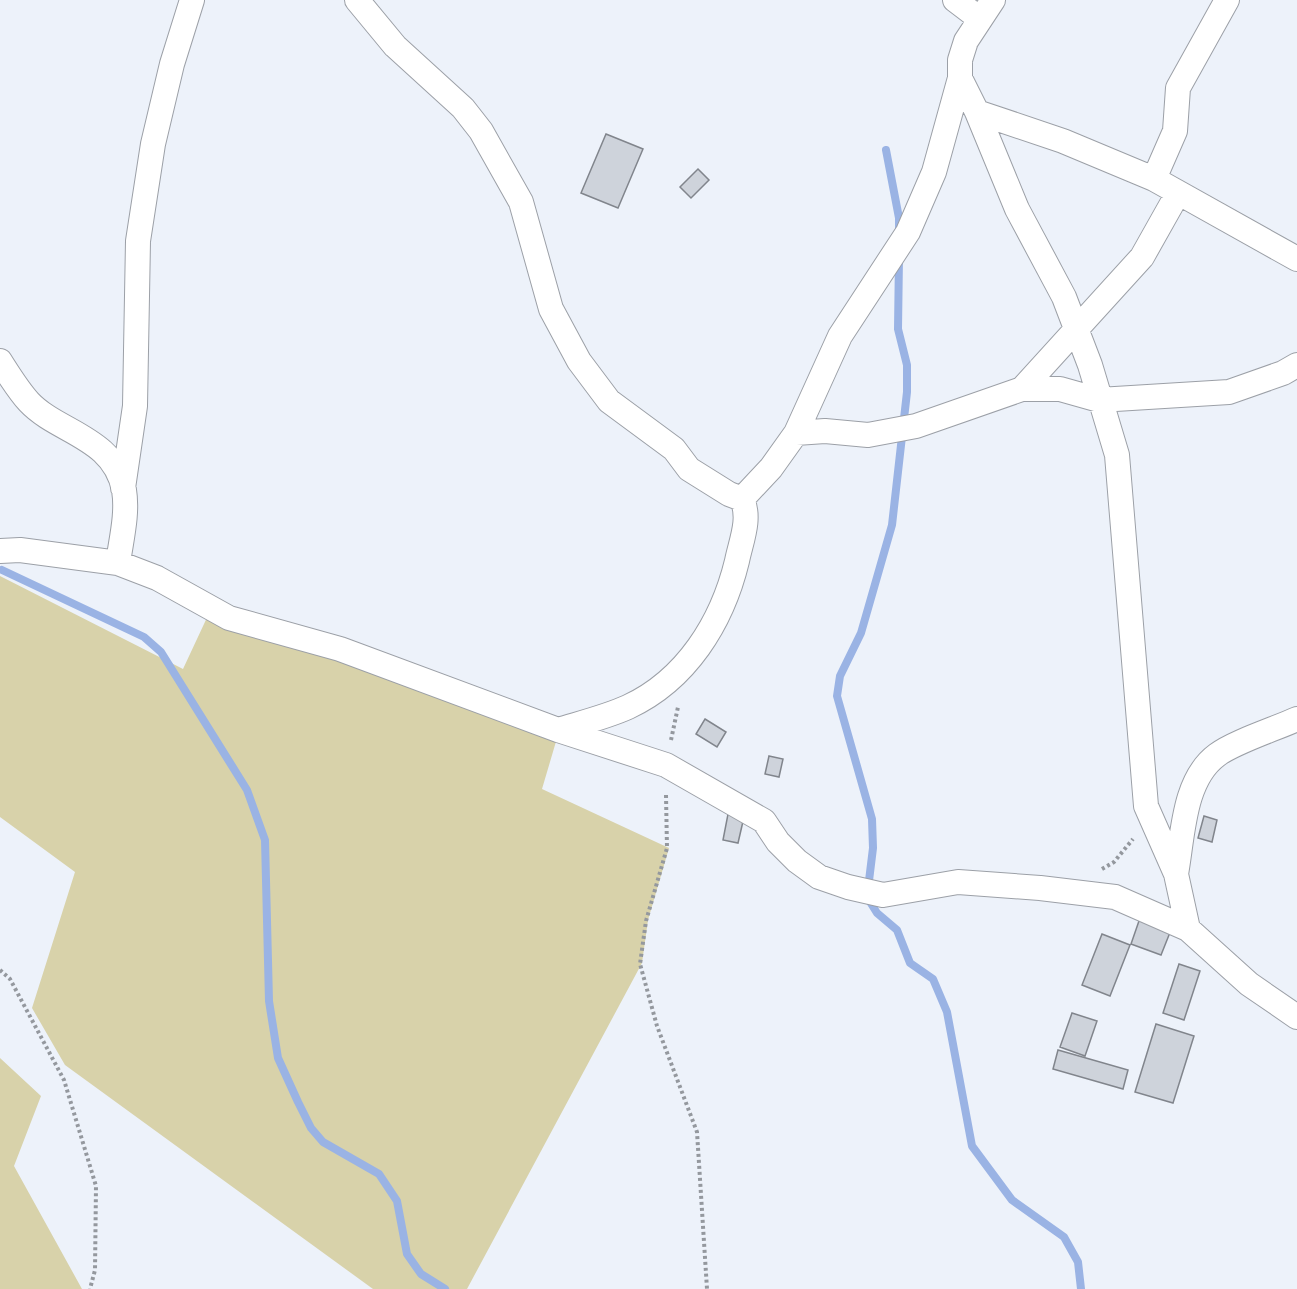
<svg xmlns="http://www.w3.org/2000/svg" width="1297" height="1289" viewBox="0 0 1297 1289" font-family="Poppins,sans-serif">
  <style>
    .green { fill: #d8d2aa }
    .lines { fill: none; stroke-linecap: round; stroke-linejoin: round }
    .stream { stroke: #9ab3e4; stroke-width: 8 }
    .building { fill: #ced3db; stroke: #81858c; stroke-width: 1.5 }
    .minor-casing { stroke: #9ca0a7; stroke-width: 26 }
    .path { stroke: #94989e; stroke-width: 4; stroke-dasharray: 3 3; stroke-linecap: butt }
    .minor { stroke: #fff; stroke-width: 24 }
  </style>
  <rect width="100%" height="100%" fill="#edf2fa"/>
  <path class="green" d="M0 576 183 669 211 609 560 728 542 789 669 848 648 920 642 963 467 1289H373L65 1065 32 1008 75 872 0 817Z
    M0 1058 41 1096 14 1166 82 1289H0Z"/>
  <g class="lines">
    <path class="stream" d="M886 150 899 218V232
      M899 257 898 329 907 365V392L892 525 861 633 840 676 837 696 872 819 873 848 867 897 877 913 897 930 910 963 933 979 947 1012 972 1146 1012 1200 1064 1237 1078 1262 1081 1289
      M2 570 144 637 161 652 247 790 265 840 269 1001 278 1058 298 1102 311 1128 323 1142 379 1174 397 1201 407 1254 421 1274 445 1289"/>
  </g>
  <path class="building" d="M606 134 643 149 618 208 581 193Z
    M698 169 709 180 691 198 680 187Z
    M705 719 726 732 717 747 696 734Z
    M769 756 783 759 779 777 765 774Z
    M728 814 744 817 738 843 723 840Z
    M1204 816 1217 820 1212 842 1198 838Z
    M1140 918 1171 930 1161 955 1131 944Z
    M1102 934 1130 945 1110 996 1082 985Z
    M1179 964 1200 971 1184 1020 1163 1013Z
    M1072 1013 1097 1021 1085 1056 1060 1047Z
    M1156 1024 1194 1036 1173 1103 1135 1092Z
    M1058 1050 1128 1070 1123 1089 1053 1069Z"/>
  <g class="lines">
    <defs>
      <path id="minor" d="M357 0 395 46 463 108 481 131 521 202 551 309 579 361 609 401 674 449 689 469 729 494 742 499C751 519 741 541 737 561 722 623 686 680 628 707 606 717 581 723 558 730
        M955 0 980 19
        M993 0 966 41 960 60V78L977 112 1017 209 1064 297 1090 365 1117 455 1146 806 1176 874 1188 929
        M977 112 1063 141 1154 179 1297 259
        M1154 179 1175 131 1178 88 1227 0
        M0 361C9 375 18 390 29 402 58 433 114 437 124 490 128 514 121 540 118 563
        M1022 389 1142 257 1178 193
        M796 433 825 431 868 435 916 426 1022 389H1060L1099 400 1229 392 1283 373 1297 365
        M123 488 135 406 138 241 153 144 172 64 192 0
        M742 499 771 468 796 433 840 336 908 232 934 172 960 78
        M0 551 20 550 118 563 157 578 229 618 340 649 558 730 666 765 764 821 778 842 797 861 819 877 848 887 883 895 958 882 1040 888 1115 897 1188 929 1249 984 1297 1017
        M1176 874C1183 836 1183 780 1217 755 1234 742 1275 729 1297 719"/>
    </defs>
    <use href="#minor" class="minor-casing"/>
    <path class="path" d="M671 740 678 707
      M666 795 667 848 646 921 640 964 657 1026 697 1132 707 1289
      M1102 869 1114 862 1133 839
      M0 970 10 979 64 1080 96 1186 95 1270 90 1289"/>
    <use href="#minor" class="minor"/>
  </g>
</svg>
